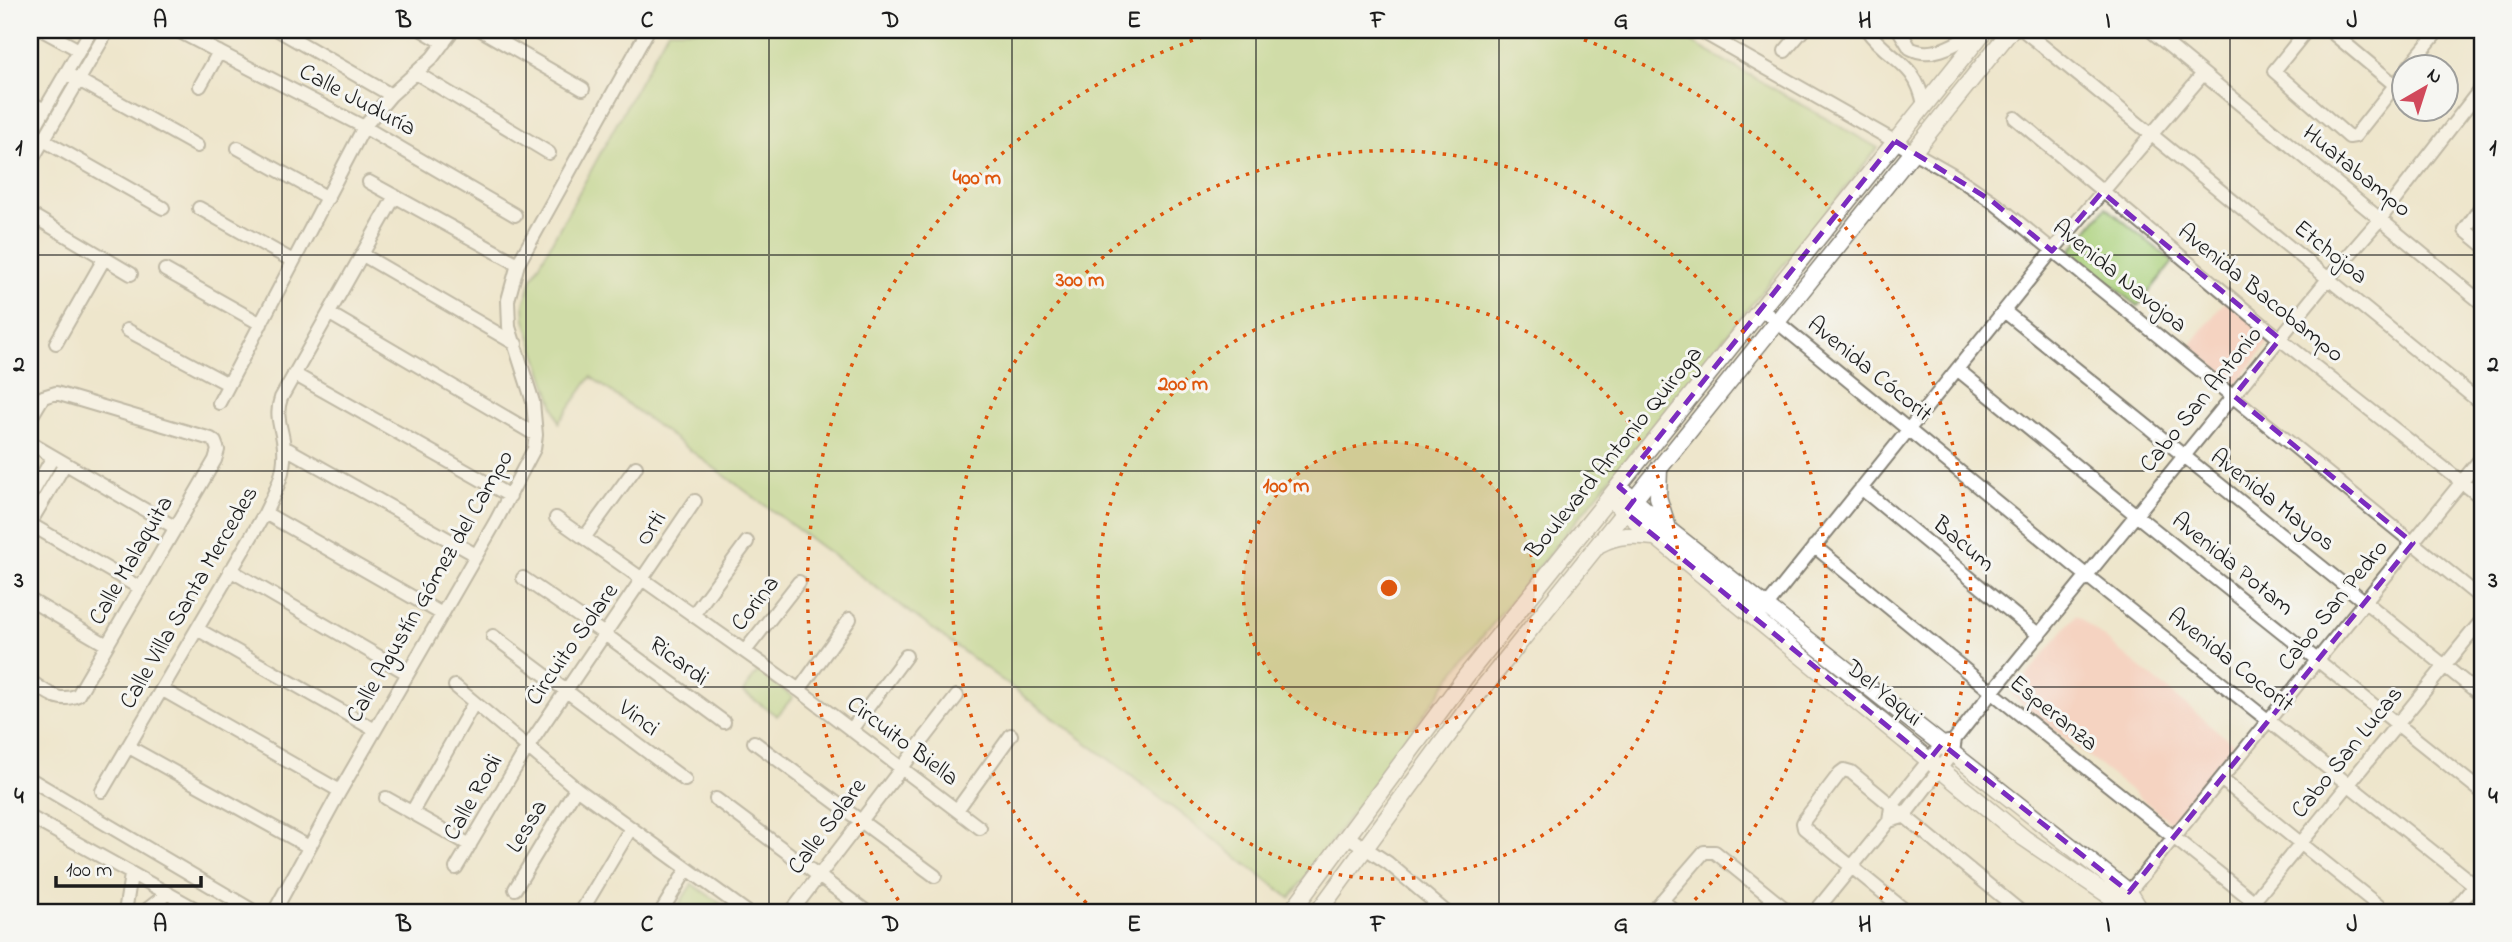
<svg xmlns="http://www.w3.org/2000/svg" width="2512" height="942" viewBox="0 0 2512 942" font-family="'Indie Flower',sans-serif">
  <style>
    .built { fill: #f5d3c1 }
    .green { fill: #abd17b; stroke: #64764c; stroke-width: 2 }
    .lines { fill: none; stroke-linecap: round; stroke-linejoin: round }
    .minor-casing { stroke: #858174; stroke-width: 16 }
    .major-casing { stroke: #858174; stroke-width: 19 }
    .minor { stroke: #fff; stroke-width: 12 }
    .major { stroke: #fff; stroke-width: 16 }
    .marked { fill: none; stroke: #7b2cbf; stroke-width: 5; stroke-dasharray: 14 9; stroke-linejoin: round }
    .grid { fill: none; stroke: #1c1c1c; stroke-width: 2; stroke-opacity: 0.55 }
    .ring { fill: none; stroke: #de560d; stroke-width: 3.5; stroke-dasharray: 3.5 7 }
    .labels { text-anchor: middle; dominant-baseline: central; stroke-width: 6; stroke-linejoin: round; paint-order: stroke }
    .street-label { font-size: 24px; fill: #1c1c1c; stroke: #f6f6f2 }
    .centre { fill: #de560d; stroke: #f6f6f2; stroke-width: 3.5 }
    .ring-label { font-size: 21px; text-anchor: middle; font-weight: bold; fill: #de560d; stroke: #f6f6f2; stroke-width: 6; stroke-linejoin: round; paint-order: stroke }
    .neatline { fill: none; stroke: #1c1c1c; stroke-width: 2.5 }
    .grid-label { font-size: 23px; text-anchor: middle; font-weight: bold; fill: #1c1c1c }
  </style>
  <rect width="100%" height="100%" fill="#f6f6f2"/>
  <filter id="ink" filterUnits="userSpaceOnUse"><feTurbulence type="fractalNoise" baseFrequency=".0143" numOctaves="2"/><feDisplacementMap in="SourceGraphic" scale="14" xChannelSelector="R" yChannelSelector="G"/><feConvolveMatrix kernelMatrix="1 2 1 2 8 2 1 2 1" color-interpolation-filters="sRGB"/></filter>
  <filter id="wash" filterUnits="userSpaceOnUse"><feTurbulence type="fractalNoise" baseFrequency=".00686" numOctaves="4" result="noise"/><feDisplacementMap in="SourceGraphic" scale="28" xChannelSelector="R" yChannelSelector="G"/><feGaussianBlur stdDeviation="1.57" result="paint"/><feColorMatrix in="noise" values="0 0 0 0 0 0 0 0 0 0 0 0 0 0 0 0 0 1.4 0 .05"/><feComposite in="paint" operator="in"/></filter>
  <g filter="url(#wash)">
    <rect width="100%" height="100%" fill="#eee6cc"/>
    <path class="built" d="M2225 301 2272 338 2237 384 2190 346Z
      M2076 615 2236 746 2173 824 2011 695Z"/>
    <path class="green" d="M668 30H1670L1878 148 1465 658 1290 898 1125 771 591 377 559 422 525 320 524 304 532 278Z
      M2106 207 2173 262 2138 306 2070 251Z
      M758 671 793 697 777 716 743 692Z
      M692 884 733 912H674Z"/>
  </g>
  <g filter="url(#ink)">
    <g class="lines">
      <defs>
        <path id="minor" d="M42 30 79 50
          M176 30 364 127 515 215
          M278 30 391 95
          M422 30 444 43
          M481 30 583 89
          M1699 30 1952 174 1992 201 2482 599
          M1867 30C1889 61 1916 61 1924 105
          M1899 30 1910 48C1933 61 1960 41 1980 30
          M2023 30 2482 404
          M2150 30 2482 303
          M2307 30 2274 71 2349 137 2355 136 2404 74
          M2329 30 2395 85
          M1785 51 1803 30
          M2409 66 2439 30
          M66 73 197 146
          M416 73 549 153
          M200 86 219 52
          M30 102 44 110
          M2015 118 2280 339 2482 498
          M31 133 163 208
          M30 135 91 30
          M238 148 328 198
          M30 163 108 30
          M369 182 518 264
          M2482 205 2465 230 2482 244
          M199 208 293 261
          M30 214 131 274
          M363 255 516 344
          M165 270 261 324
          M1760 308 2087 576 2482 891
          M2004 311 2482 696
          M330 314 536 435
          M127 330 228 384
          M56 343 104 259
          M1957 369 2136 515 2482 792
          M294 374 510 496
          M219 403 364 127 391 95 432 58 453 30
          M30 419 43 397 56 393 211 439 215 442 218 450 215 460 78 695C58 704 47 692 30 681
          M30 443 176 528
          M284 447 476 555
          M1861 488 2039 635
          M30 497 53 457
          M265 513 442 614
          M556 518 799 690 980 828
          M30 523 65 464
          M30 524 140 588
          M584 538 636 467
          M1814 546 1992 692 2267 912
          M230 570 407 673
          M523 578 606 635 724 722
          M30 600 107 645
          M1762 612 2052 251 2203 74
          M693 615 747 542
          M197 629 375 730
          M493 636 685 780
          M745 651 799 582
          M455 686 576 788 747 912
          M163 690 340 791
          M799 690 850 619
          M851 730 906 656
          M754 742 935 876
          M129 747 309 847
          M30 779 255 912
          M2221 779 2386 912
          M102 791 265 513C275 492 286 473 284 448 283 430 274 417 281 398L395 196
          M386 798 470 845
          M716 799 867 912
          M957 810 1011 735
          M412 812 474 703
          M30 817 201 912
          M1889 821 1903 817 1953 752 1955 739 1992 692 2328 279 2380 219 2482 87
          M1347 836 1388 863 1446 912
          M456 868 527 748 695 501
          M515 889 576 788
          M1662 900 1676 912
          M125 912 131 875
          M144 912 168 893
          M274 912 340 791 496 521 534 449 536 435 533 402 509 327 508 300 518 264 648 30
          M581 912 631 828
          M661 912 687 869
          M791 912 957 696
          M1652 912 1704 852H1715L1789 912
          M1815 912 1889 821 1891 807 1942 744 1948 742
          M1907 912 1804 828 1803 823 1805 819 1840 773 1844 770 1851 772 2021 912
          M2113 912 2482 457
          M2245 912 2482 620
          M2453 912 2482 876"/>
        <path id="major" d="M1659 468 1658 497 1668 528
          M1626 493 1669 530 2129 892 2140 910
          M1618 506 2024 838 2120 903 2143 912
          M1600 544C1618 534 1634 535 1654 537
          M1291 912 1466 676 1985 30
          M1318 912 1479 693 2011 30"/>
      </defs>
      <use href="#minor" class="minor-casing"/>
      <use href="#major" class="major-casing"/>
      <use href="#minor" class="minor"/>
      <use href="#major" class="major"/>
    </g>
  </g>
  <path d="M0 0H2512V942H0ZM1895 141 1992 201 2052 251 2102 192 2280 339 2234 396 2413 543 2129 892 1942 744 1929 760 1625 512 1634 500 1619 487Z" fill="#eee6cc" fill-opacity=".55" fill-rule="evenodd"/>
  <path class="marked" d="M1895 141 1992 201 2052 251 2102 192 2280 339 2234 396 2413 543 2129 892 1942 744 1929 760 1625 512 1634 500 1619 487Z"/>
  <path class="grid" d="M282 30V912M526 30V912M769 30V912M1012 30V912M1256 30V912M1499 30V912M1743 30V912M1986 30V912M2230 30V912M30 255H2482M30 471H2482M30 687H2482"/>
  <circle cx="1389" cy="588" r="146" fill="#de560d" fill-opacity=".12"/>
  <g class="ring">
    <circle cx="1389" cy="588" r="146"/>
    <circle cx="1389" cy="588" r="291"/>
    <path d="M1094 910A437 437 0 1 1 1684 910"/>
    <path d="M904 909A582 582 0 0 1 1224 30M1554 30A582 582 0 0 1 1874 909"/>
  </g>
  <g class="labels">
    <g class="street-label">
      <text transform="translate(357 101) rotate(28)">Calle Juduría</text>
      <text transform="translate(2356 172) rotate(39)">Huatabampo</text>
      <text transform="translate(2330 253) rotate(39)">Etchojoa</text>
      <text transform="translate(2119 277) rotate(39)">Avenida Navojoa</text>
      <text transform="translate(2260 294) rotate(39)">Avenida Bacobampo</text>
      <text transform="translate(1869 370) rotate(39)">Avenida Cócorit</text>
      <text transform="translate(2202 400) rotate(-51)">Cabo San Antonio</text>
      <text transform="translate(1615 453) rotate(-51)">Boulevard Antonio Quiroga</text>
      <text transform="translate(2272 501) rotate(38)">Avenida Mayos</text>
      <text transform="translate(652 529) rotate(-57)">Orti</text>
      <text transform="translate(1963 545) rotate(40)">Bacum</text>
      <text transform="translate(132 561) rotate(-60)">Calle Malaquita</text>
      <text transform="translate(2232 565) rotate(39)">Avenida Potam</text>
      <text transform="translate(431 587) rotate(-60)">Calle Agustín Gómez del Campo</text>
      <text transform="translate(190 598) rotate(-60)">Calle Villa Santa Mercedes</text>
      <text transform="translate(756 604) rotate(-52)">Corina</text>
      <text transform="translate(2334 606) rotate(-51)">Cabo San Pedro</text>
      <text transform="translate(573 645) rotate(-55)">Circuito Solare</text>
      <text transform="translate(2230 661) rotate(38)">Avenida Cocorit</text>
      <text transform="translate(678 662) rotate(36)">Ricardi</text>
      <text transform="translate(1883 694) rotate(39)">Del Yaqui</text>
      <text transform="translate(2053 714) rotate(39)">Esperanza</text>
      <text transform="translate(638 719) rotate(37)">Vinci</text>
      <text transform="translate(902 742) rotate(37)">Circuito Biella</text>
      <text transform="translate(2348 753) rotate(-51)">Cabo San Lucas</text>
      <text transform="translate(474 798) rotate(-60)">Calle Rodi</text>
      <text transform="translate(528 827) rotate(-59)">Lessa</text>
      <text transform="translate(828 827) rotate(-53)">Calle Solare</text>
    </g>
  </g>
  <circle cx="1389" cy="588" r="10" class="centre"/>
  <g class="ring-label">
    <text x="977" y="184">400 m</text>
    <text x="1080" y="286">300 m</text>
    <text x="1183" y="390">200 m</text>
    <text x="1286" y="492">100 m</text>
  </g>
  <rect width="2512" height="942" fill="none" stroke="#f6f6f2" stroke-width="77"/>
  <g transform="translate(2425 88) rotate(39)"><circle r="33" fill="#f6f6f2" stroke="#9f9f9c" stroke-width="2"/>
  <path d="M0-5L12 26L0 18L-12 26Z" fill="#d1495b"/>
  <text y="-10" font-size="19" font-weight="bold" text-anchor="middle" fill="#1c1c1c">N</text>
  </g>
  <path d="M56 876v10h145v-10" fill="none" stroke="#1c1c1c" stroke-width="3.5"/>
  <text x="66" y="876" font-size="21" fill="#1c1c1c" stroke="#f6f6f2" stroke-width="5" paint-order="stroke">100 m</text>
  <rect x="38" y="38" width="2436" height="866" class="neatline"/>
  <g class="grid-label">
    <text x="160" y="27">A</text>
    <text x="404" y="27">B</text>
    <text x="647" y="27">C</text>
    <text x="891" y="27">D</text>
    <text x="1134" y="27">E</text>
    <text x="1378" y="27">F</text>
    <text x="1621" y="27">G</text>
    <text x="1865" y="27">H</text>
    <text x="2108" y="27">I</text>
    <text x="2352" y="27">J</text>
    <text x="19" y="155">1</text>
    <text x="2493" y="155">1</text>
    <text x="19" y="371">2</text>
    <text x="2493" y="371">2</text>
    <text x="19" y="587">3</text>
    <text x="2493" y="587">3</text>
    <text x="19" y="803">4</text>
    <text x="2493" y="803">4</text>
    <text x="160" y="931">A</text>
    <text x="404" y="931">B</text>
    <text x="647" y="931">C</text>
    <text x="891" y="931">D</text>
    <text x="1134" y="931">E</text>
    <text x="1378" y="931">F</text>
    <text x="1621" y="931">G</text>
    <text x="1865" y="931">H</text>
    <text x="2108" y="931">I</text>
    <text x="2352" y="931">J</text>
  </g>
</svg>
